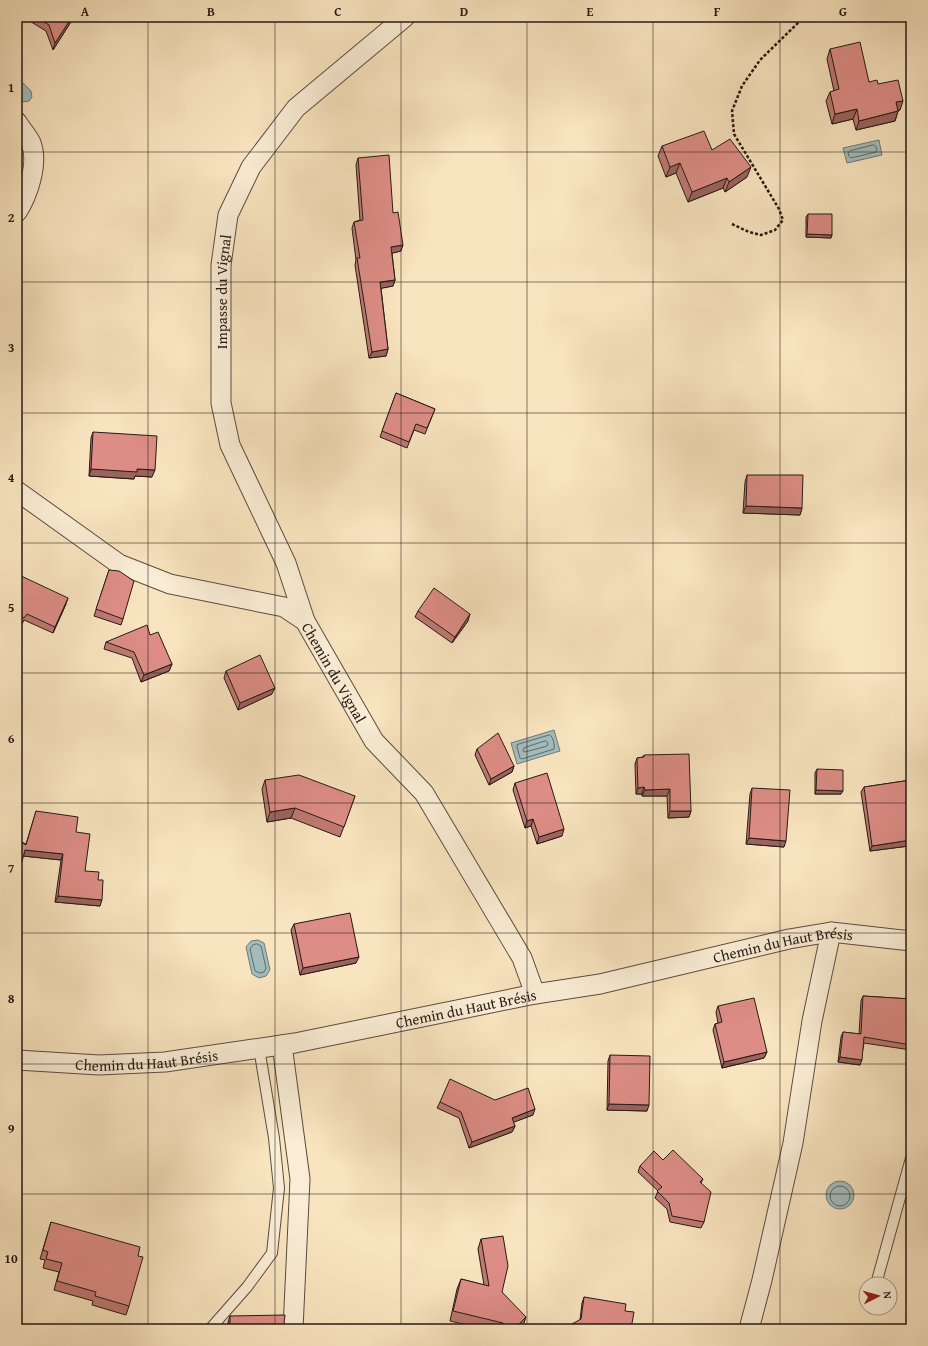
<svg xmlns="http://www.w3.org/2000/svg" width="928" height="1346" viewBox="0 0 928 1346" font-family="'Gentium Book Plus',serif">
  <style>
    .water { fill: #a2bcbc; stroke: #707b79 }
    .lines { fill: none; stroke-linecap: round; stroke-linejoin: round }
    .shore { stroke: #646b68; stroke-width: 1 }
    .lane-casing { stroke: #5a4c40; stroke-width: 12 }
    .street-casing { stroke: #5a4c40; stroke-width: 21 }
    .path { stroke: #251a15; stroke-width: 2.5; stroke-dasharray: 3 2; stroke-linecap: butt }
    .lane { stroke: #faedd5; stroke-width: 10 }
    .street { stroke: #faedd5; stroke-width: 19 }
    .wall { fill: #be7973; stroke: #251a15 }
    .shaded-wall { fill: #9b635e; stroke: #251a15 }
    .building { fill: #dd8d86; stroke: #251a15 }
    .grid { fill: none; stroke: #251a15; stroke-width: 1; stroke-opacity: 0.55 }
    .labels { text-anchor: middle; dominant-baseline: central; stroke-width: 3; stroke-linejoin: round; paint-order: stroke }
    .street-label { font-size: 15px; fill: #251a15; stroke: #faedd5 }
    .neatline { fill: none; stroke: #251a15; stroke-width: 1.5 }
    .grid-label { font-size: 13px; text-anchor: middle; font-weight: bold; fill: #251a15 }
  </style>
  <rect width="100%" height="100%" fill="#f8e4bf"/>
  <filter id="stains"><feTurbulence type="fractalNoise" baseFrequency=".005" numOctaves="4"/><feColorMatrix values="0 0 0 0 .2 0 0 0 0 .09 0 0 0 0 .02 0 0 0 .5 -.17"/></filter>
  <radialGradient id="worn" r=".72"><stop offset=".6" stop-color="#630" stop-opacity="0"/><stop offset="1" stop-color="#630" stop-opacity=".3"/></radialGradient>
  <path class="water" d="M17 77 31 91 32 97 29 101 23 102 17 97Z
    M879 140 882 155 847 163 843 148Z
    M554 730 560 751 517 764 511 743Z
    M258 940 264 943 270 970 266 976 259 978 252 974 246 947 251 941Z
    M826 1195a14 14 0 1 1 28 0a14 14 0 1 1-28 0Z"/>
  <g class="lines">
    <path class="shore" d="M874 145 876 147 877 150 876 152 851 158 849 156 848 153 850 151Z
      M550 735C553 737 555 745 554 749L522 759 520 758 517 747V745Z
      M546 741 548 743 547 746 525 752 523 751 524 748Z
      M257 944 261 946 266 968 264 972 260 973 255 971 250 949 253 945Z
      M830 1196a10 10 0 1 1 20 0a10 10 0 1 1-20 0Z"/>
    <defs>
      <path id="lane" d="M876 1284 911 1158
        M210 1329 247 1287 272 1253 279 1188 274 1138 259 1048"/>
      <g id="street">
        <path d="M17 122C21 129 28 136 31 143 39 163 28 195 17 212"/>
        <path id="s1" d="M17 491 119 564 170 584 284 607 305 621 374 741 424 793 522 958 535 994"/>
        <path id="s2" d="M305 621 286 563 230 445 221 403V265L228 215 251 167 296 108 405 17"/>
        <path d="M282 1045 300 1179 293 1329"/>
        <path id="s3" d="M17 1060 99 1065 165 1062 295 1043 535 994 600 984 789 939 831 932 911 941"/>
        <path d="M749 1329 762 1280 793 1143 812 1021 831 932"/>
      </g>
    </defs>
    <use href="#lane" class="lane-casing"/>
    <use href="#street" class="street-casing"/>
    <path class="path" d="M732 224 749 232 761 235 775 230 783 220 779 209 734 134 732 111 742 86 760 60 804 17"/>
    <use href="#lane" class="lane"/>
    <use href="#street" class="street"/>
  </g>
  <path class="wall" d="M23 17H74L53 50 46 31Z
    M830 49 869 82 878 84 900 110 898 111 895 121 856 130 853 119 832 124 826 101 830 92 834 91 827 59Z
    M662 146 712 150 747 177 725 192 723 188 688 202 676 173 666 177 658 156Z
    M358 158 393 213 401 251 392 253 395 280 393 286 381 288 388 349 386 356 369 358 355 265 356 260 352 228 354 222 360 220 356 165Z
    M808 214 832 235 831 238 806 237V217Z
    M396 393 435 409 425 434 414 430 407 448 380 437Z
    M93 432 152 477 135 476 134 479 89 476 91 438Z
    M747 475 802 508 800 515 743 513 745 482Z
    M109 570 123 619 121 625 94 616Z
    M17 574 66 604 53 633 24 620 22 624 17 622Z
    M418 611 468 621 452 643 415 617Z
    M150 635 172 664 169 671 141 682 132 658 104 649 106 642Z
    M226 671 272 694 238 710 224 678Z
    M477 749 514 766 512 772 489 785 475 755Z
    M644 755 691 811 689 817 668 818 667 796H642V794H636L635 764 637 758 643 757Z
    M817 769 841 794H815V773Z
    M265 780 355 796 340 837 291 818 267 822 262 789Z
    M911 780V806L907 807 911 838V841L909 846 870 851 861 792 864 787Z
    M515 783 562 836 537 844 531 826 525 828 513 790Z
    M752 788 784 847 746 844 750 794Z
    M36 811 76 832 85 871 98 880 100 906 55 902 61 860 23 856 17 878V840L26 844Z
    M294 924 356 963 300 975 291 930Z
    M863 996 911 999V1050L864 1043 860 1065 838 1062 841 1037 843 1032 859 1034 861 1001Z
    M718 1006 767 1052 764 1058 722 1068 713 1030 715 1024 718 1023 716 1012Z
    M610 1055 647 1111 607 1110 608 1061Z
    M440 1102 533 1115 513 1122 515 1126 512 1132 469 1148 459 1118 437 1108Z
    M663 1160 703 1179 701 1183 704 1222 701 1228 670 1222 667 1209 655 1198 658 1191 638 1172 640 1166Z
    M51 1222 129 1306 126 1315 92 1305 93 1301 54 1290 59 1272 43 1268 45 1260 40 1259Z
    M481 1239 502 1292 523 1326 520 1329H484L450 1321 457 1289 461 1279 484 1285 478 1249Z
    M584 1297 625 1311 580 1320 582 1303Z
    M230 1316 285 1328 286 1329H228V1322Z"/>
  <path class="shaded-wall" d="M72 17H74L53 50 55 43Z
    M903 101 900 110 892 112 896 102Z
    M857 109 853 119 832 124 835 114Z
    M898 111 895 121 856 130 859 121Z
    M680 163 676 173 666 177 670 167Z
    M751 167 747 177 725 192 729 182Z
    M727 178 723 188 688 202 692 192Z
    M807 234 832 235 831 238 806 237Z
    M403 245 401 251 389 254 391 247Z
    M395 280 393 286 378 289 380 282Z
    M388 349 386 356 369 358 372 352Z
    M91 469H137L155 470 152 477 135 476 134 479 89 476Z
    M746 506 802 508 800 515 743 513Z
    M68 598 66 604 53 633 55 627Z
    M470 614 468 621 452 643 455 637Z
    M172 664 169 671 141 682 144 675Z
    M275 688 272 694 238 710 240 703Z
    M514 766 512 772 489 785 491 779Z
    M644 787 642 794H636L638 788Z
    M670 789 667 796H642L645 790Z
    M816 790 843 791 841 794H815Z
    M906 801H911V806L904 807Z
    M295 808 291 818 267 822 270 812Z
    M670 811H691L689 817 668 818Z
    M533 819 531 826 525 828 527 821Z
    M564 829 562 836 537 844 539 837Z
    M749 838 786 841 784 847 746 844Z
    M911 840 909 846 870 851 872 846Z
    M25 850 63 854 61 860 23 856Z
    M58 896 102 900 100 906 55 902Z
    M359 957 356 963 300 975 303 968Z
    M767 1052 764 1058 722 1068 724 1062Z
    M840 1057 862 1060 860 1065 838 1062Z
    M609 1104 649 1105 647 1111 607 1110Z
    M535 1109 533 1115 509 1124 512 1118Z
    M515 1126 512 1132 469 1148 472 1142Z
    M526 1317 523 1326 520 1329H514Z"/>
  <path class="building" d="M36 17H72L55 43 49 25Z
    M860 42 869 82 877 80 878 84 898 80 903 101 896 102 898 111 859 121 857 109 835 114 830 92 839 89 830 49Z
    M704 131 712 150 730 139 751 167 729 182 727 178 692 192 680 163 670 167 662 146Z
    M389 155 393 213 398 212 403 245 391 247 395 280 380 282 388 349 372 352 357 258H360L354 222 363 220 358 158Z
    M808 214H832V235L807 234Z
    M396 393 435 409 427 428 416 424 409 442 382 431Z
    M93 432 157 436 155 470 137 469V472L91 469Z
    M747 475H803L802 508 746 506Z
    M109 570 119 571 134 581 123 619 96 609Z
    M17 574 68 598 55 627 27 614 24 618 17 614Z
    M434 588 470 614 455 637 418 611Z
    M147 625 150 635 158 632 172 664 144 675 134 652 106 642Z
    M260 655 275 688 240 703 226 671Z
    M498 733 514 766 491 779 477 749Z
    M689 754 691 811H670V789L645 790 644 787 638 788 637 758 644 757V755Z
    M817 769 843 770V791L816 790Z
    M547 773 564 829 539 837 533 819 527 821 515 783Z
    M299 775 355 796 344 827 295 808 270 812 265 780Z
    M911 780V801H906L911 840 872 846 864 787Z
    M752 788 790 790 786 841 749 838Z
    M36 811 78 817 76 832 90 834 85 871 99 872 98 880H103L102 900 58 896 63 854 25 850 19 873 17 872V840L26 845Z
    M350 913 359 957 303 968 294 924Z
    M863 996 911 999V1045L864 1037 862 1060 840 1057 843 1032 861 1034Z
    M754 998 767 1052 724 1062 715 1024 722 1022 718 1006Z
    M610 1055 650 1056 649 1105 609 1104Z
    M450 1079 495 1100 528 1088 535 1109 512 1118 515 1126 472 1142 461 1112 440 1102Z
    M673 1150 703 1179 700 1182 711 1192 704 1222 672 1216 669 1203 657 1191 662 1187 640 1166 654 1151 663 1160Z
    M51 1222 140 1247 138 1256 143 1257 129 1306 95 1296 96 1292 57 1281 62 1263 46 1259 48 1252 43 1250Z
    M503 1236 508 1266 502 1292 526 1317 514 1329H509L503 1323 453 1311 461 1279 489 1286 481 1239Z
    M584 1297 626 1304 625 1311 634 1312 631 1329H563L581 1319Z
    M285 1315 284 1323 285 1328 286 1329H230V1316Z"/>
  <path class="grid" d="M148 17V1329M275 17V1329M401 17V1329M527 17V1329M653 17V1329M780 17V1329M17 152H911M17 282H911M17 413H911M17 543H911M17 673H911M17 803H911M17 933H911M17 1064H911M17 1194H911"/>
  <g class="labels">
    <g class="street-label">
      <text stroke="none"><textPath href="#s2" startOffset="346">Impasse du Vignal</textPath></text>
      <text stroke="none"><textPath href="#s1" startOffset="381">Chemin du Vignal</textPath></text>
      <text stroke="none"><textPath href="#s3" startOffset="778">Chemin du Haut Brésis</textPath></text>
      <text stroke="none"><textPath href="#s3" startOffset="454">Chemin du Haut Brésis</textPath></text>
      <text stroke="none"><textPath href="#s3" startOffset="130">Chemin du Haut Brésis</textPath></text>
    </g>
  </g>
  <rect width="928" height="1346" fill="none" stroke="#f8e4bf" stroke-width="44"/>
  <g transform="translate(878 1296) rotate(84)"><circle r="19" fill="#faedd5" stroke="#a59988"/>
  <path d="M0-3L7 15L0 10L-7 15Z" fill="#8f2418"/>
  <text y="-6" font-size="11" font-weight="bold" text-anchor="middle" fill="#251a15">N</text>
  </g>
  <rect x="22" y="22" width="884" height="1302" class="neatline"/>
  <g class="grid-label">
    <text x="85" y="16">A</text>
    <text x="211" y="16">B</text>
    <text x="338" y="16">C</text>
    <text x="464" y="16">D</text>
    <text x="590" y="16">E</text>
    <text x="717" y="16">F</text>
    <text x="843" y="16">G</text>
    <text x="11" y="92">1</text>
    <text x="11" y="222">2</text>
    <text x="11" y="352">3</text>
    <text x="11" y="482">4</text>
    <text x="11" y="612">5</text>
    <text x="11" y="743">6</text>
    <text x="11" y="873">7</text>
    <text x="11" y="1003">8</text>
    <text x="11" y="1133">9</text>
    <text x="11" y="1263">10</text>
  </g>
  <rect width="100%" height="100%" filter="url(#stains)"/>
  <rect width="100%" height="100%" fill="url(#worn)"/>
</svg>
